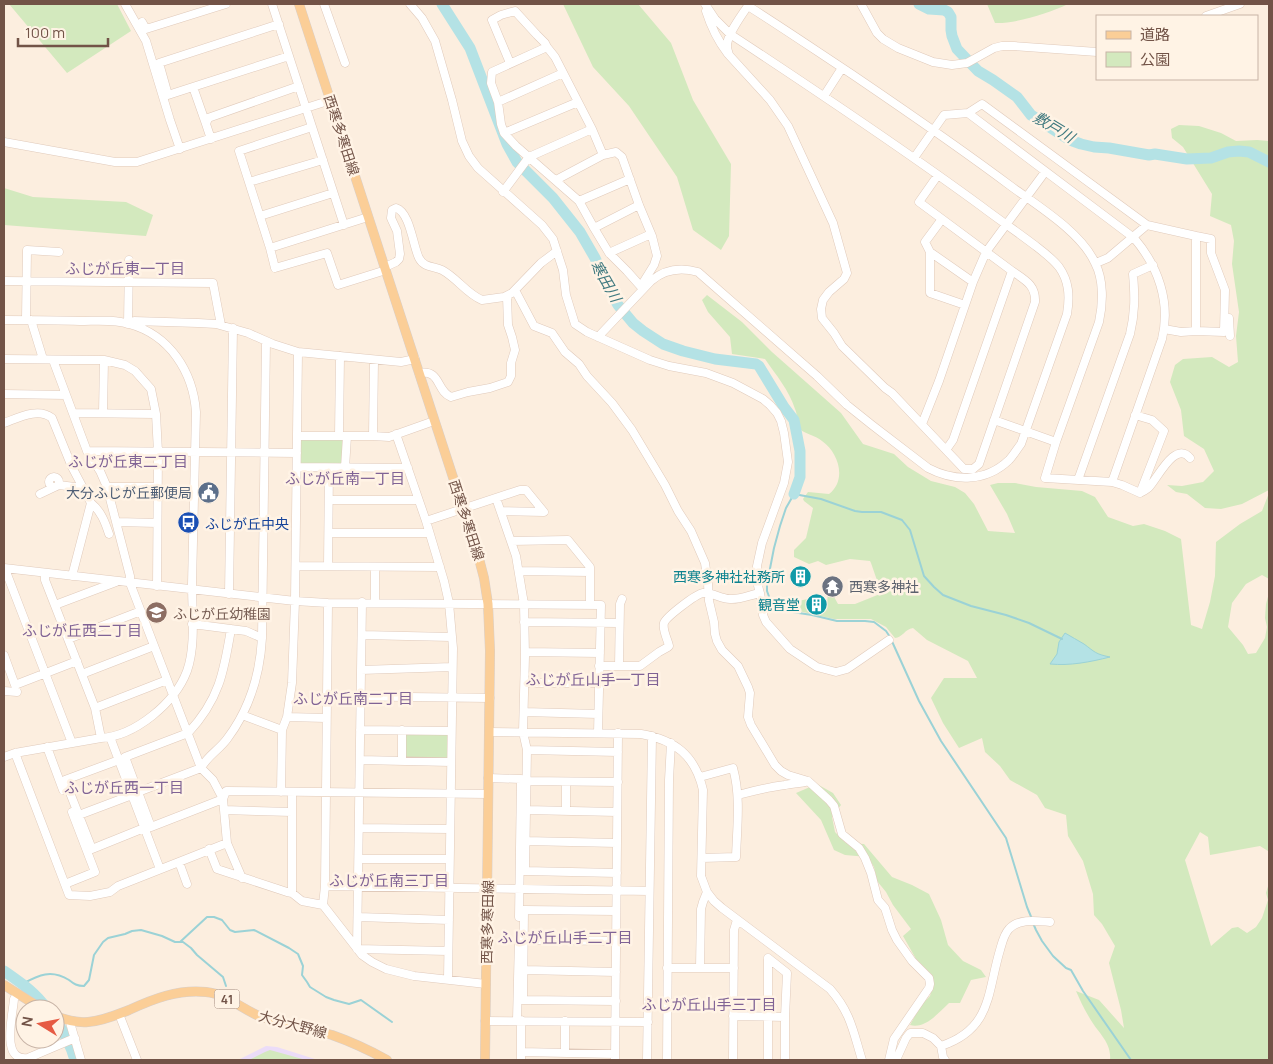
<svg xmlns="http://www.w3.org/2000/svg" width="1273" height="1064" viewBox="0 0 1273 1064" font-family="Manrope,'Noto Sans JP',sans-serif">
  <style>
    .education { fill: #ebdcf8 }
    .green { fill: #d3e9be }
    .water { fill: #b4e2e5; stroke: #9bd2d6 }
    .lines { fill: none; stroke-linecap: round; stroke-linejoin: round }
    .stream { stroke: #9bd2d6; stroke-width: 2 }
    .river { stroke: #b4e2e5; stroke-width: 11 }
    .minor-casing { stroke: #e0cabb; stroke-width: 9 }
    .major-casing { stroke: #d8cfcb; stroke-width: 10 }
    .minor { stroke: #fff; stroke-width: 8 }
    .major { stroke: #fbce97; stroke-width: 9 }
    .labels { text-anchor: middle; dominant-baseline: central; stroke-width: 5; stroke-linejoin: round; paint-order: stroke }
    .shield { fill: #fff3e5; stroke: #9c8376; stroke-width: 1 }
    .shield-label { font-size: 12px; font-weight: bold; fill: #725347 }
    .street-label { font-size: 14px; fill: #725347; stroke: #fff3e5 }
    .service-label { font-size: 14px; fill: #4e5e75; stroke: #fff3e5; text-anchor: end }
    .transit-label { font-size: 14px; fill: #164399; stroke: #fff3e5; text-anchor: start }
    .culture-label { font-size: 14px; fill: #0d838f; stroke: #fff3e5; text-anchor: end }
    .worship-label { font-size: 14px; fill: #5b616d; stroke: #fff3e5; text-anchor: start }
    .education-label { font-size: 14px; fill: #785e54; stroke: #fff3e5; text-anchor: start }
    .water-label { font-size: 15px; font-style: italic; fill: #3f797f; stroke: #fff3e5 }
    .neighbourhood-label { font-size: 15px; fill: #806395; stroke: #fff3e5 }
  </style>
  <rect width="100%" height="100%" fill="#fceedf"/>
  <path class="education" d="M266 1046 277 1047 318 1060H238Z"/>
  <path class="green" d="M9 4H117L131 31 67 73Z
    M563 4H638L671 43 693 100 731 164 729 236 721 250 693 230 677 177 629 106 593 67Z
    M987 4H1068C1050 13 1015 24 995 23Z
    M1179 125 1199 126 1221 133 1236 141 1257 140 1269 141V490L1242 504 1221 509 1205 508 1187 494 1176 492 1167 485 1182 486 1203 482 1214 471 1204 449 1184 436 1181 410 1170 382 1175 365 1183 359 1212 357 1229 367 1238 362 1236 336 1239 312 1232 264 1234 241 1231 225 1210 216 1212 194 1183 147 1172 138 1171 129Z
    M4 188 33 197 126 202 153 215 146 236 4 225Z
    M707 295 742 322 772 352 841 413 863 444 894 454 908 467 931 481 955 487 965 493 974 504 988 531 1015 533 1007 514 990 485 998 483H1015L1036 487 1082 491 1095 497 1108 517 1133 526 1144 524 1165 531 1181 539 1191 625 1202 629 1210 602 1215 576 1216 542 1240 524 1262 511 1269 493V579L1262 575 1246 584 1232 603 1228 627 1243 645 1248 654 1256 653 1265 638 1267 627 1265 618 1266 604 1269 593V855L1268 851 1260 846 1210 855 1208 837 1200 832 1185 860 1211 946 1232 928 1238 927 1247 933 1256 927 1262 918 1268 900 1266 893 1269 883V1060H1110C1112 1042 1097 1032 1089 1017 1084 1009 1080 1000 1076 991L1099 1000 1124 1028 1121 1010 1109 963 1115 946 1102 924 1094 915 1093 894 1083 861 1068 836 1066 815 1045 808 1037 795 1010 780 1000 766 985 752 982 738 959 748 943 723 931 698 944 678H977L968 661 927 640 913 628C905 629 902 638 895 638L886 627 871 619H834L781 607V606L793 602 808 599 810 600 814 606 824 607 827 604 828 593 833 595 838 604H855L880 594 881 592 871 563 870 561 850 559 826 565 818 561 809 564 794 557V550L806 538 813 508 804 501 803 499 808 492 829 494C847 480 839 453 822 441 817 436 802 433 799 428 796 422 798 415 795 409 789 390 776 375 765 359L732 354 730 337 708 312 702 300Z
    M303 438 343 439 344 464 303 465 301 463 300 441Z
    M404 734 449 735 448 758 405 759Z
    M817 784 833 793 841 805 832 817 835 832 846 843 864 844 892 877 912 885 929 894 941 920 948 945 963 961 981 970 986 977 971 980 960 1003H949C938 1013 926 1029 910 1025L921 1005 930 996 934 981 931 974 916 959 903 936 911 929 893 905 886 892 877 881 874 867 868 857 845 855 834 850 821 820 796 793Z
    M270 1050 306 1060H249L265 1052Z"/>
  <path class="water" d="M1065 633C1071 637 1078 640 1084 644 1095 652 1095 654 1110 657 1090 662 1070 666 1050 664L1057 654 1059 642Z"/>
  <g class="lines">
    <path class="stream" d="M1032 919 1027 907 1006 838 941 741 919 701 890 637 886 631 874 622 865 621H837L812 615 779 610 775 607 771 602 767 591V584L774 548 780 526 786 508 794 494 821 499 855 511 862 512H881L902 520 910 530 924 576 934 587 943 595 971 606 1006 615 1029 623 1062 639
      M1033 923 1036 930 1042 941 1053 956 1066 968 1071 970 1083 991 1131 1060
      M180 942 207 917H214L222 920 230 930 235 932 254 930 289 948 298 954 303 966 302 975 307 982 310 987 326 997 334 1000 349 1004 361 1000 392 1022
      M22 984C39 975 51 969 69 980 74 984 77 986 84 986L89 980 94 955 103 942 108 938 125 934 132 931 141 930 162 936 175 942H183L191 948 197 955 223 977 226 986"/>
    <path class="river" d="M442 4 470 48 507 144 517 162 553 198 580 232 595 258 612 295 618 305 633 323 643 331 663 344 683 351 715 359 756 364 759 366 784 407 794 420 800 451V477L794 494
      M919 4 929 9 944 10 948 12 951 17V30L952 36 957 49 978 71 993 80 1017 97 1031 115 1070 140 1081 144 1094 147 1109 148 1149 155 1155 154 1187 159 1211 158 1228 152 1239 151 1249 152 1269 162
      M4 971C21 983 35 992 47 1009
      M55 1019C64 1032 71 1045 75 1060"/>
    <defs>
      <path id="minor" d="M125 4 146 41 170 120 180 149
        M272 4 344 225
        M324 4 345 63
        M410 4 422 18 435 41 452 100 462 141 469 156 478 168 487 176 542 225 553 239 563 270 566 295 575 324 587 332 650 360 669 366 706 373 733 383 763 399 770 405 777 413 781 421 784 433 788 462 784 483 762 543 757 566V581L763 607V615L766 622 790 649 817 667 836 672 847 669 889 640
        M749 4C743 14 726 35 727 47 727 49 729 54 729 55L770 100 788 126 833 223 847 273 844 279 829 292 823 300 821 309 822 318 834 333 842 346 885 388 892 393 964 469H973L979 464 1035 302C1036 285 1025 280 1012 271
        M861 4 877 33 883 39 898 48 933 62 952 65 967 63 994 48 1002 46H1014L1097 52
        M748 6C783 28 818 52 853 75 906 111 960 148 1012 187 1038 206 1082 233 1095 263 1104 280 1103 304 1099 322L1056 442
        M706 11C711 27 718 41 728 54
        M1206 16 1240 4
        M142 22 146 29 226 4
        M279 24 159 63 168 95 289 56
        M547 47 492 72 491 83 498 102 501 124 504 133 516 146 579 201 594 228 609 253 627 271 643 289
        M510 63 492 20 501 15 515 11 537 35 545 43 547 47 555 57 592 129 603 155 616 152 622 157 639 205 652 236 657 256 654 265 641 286
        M193 87 206 124
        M824 96 842 68
        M498 102 563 73
        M968 113 1134 238C1158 266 1171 302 1162 339L1112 482 1045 478 1056 442 994 420
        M312 127 239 151 270 248 275 268 327 253 338 285 386 270
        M504 133 578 102
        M211 139 206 124 208 118 299 86
        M4 142 115 162H137L331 100
        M914 158 944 115 968 113 982 104 1147 225
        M938 175 919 202 1012 271 953 440 946 450
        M556 180 603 155
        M249 182 323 160
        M503 192 529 157 592 129
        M579 201 630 179
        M260 216 333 193
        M942 219 925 242 930 252V293L965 305
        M594 228 639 205
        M1196 236 1211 239V253L1225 290 1224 332 1196 331
        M270 248 368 217
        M930 252 973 282
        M609 253 651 234
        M129 260 128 324 134 321 198 323 216 324 248 333 273 344 298 352 401 362 415 359
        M1096 263 1108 258 1147 225 1196 236V331L1181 332 1164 329
        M385 267 396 262 399 259 400 254 397 231 391 218 392 210 396 208C410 212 413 246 419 258 424 268 434 266 442 270 457 278 467 294 482 300L504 297 512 293 541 263 557 251
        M4 281 213 283 221 325
        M515 290 534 326 552 333 565 352 579 364 587 376 612 403 632 430 665 485 678 511 691 531 705 563 708 584 709 601 714 622 715 634 717 641 722 650 738 666 748 687 750 693 748 717 751 725 775 765 781 771 788 775 808 781 829 800 834 806 842 834 859 848 865 858 871 873 878 900 885 908 892 930 897 940 912 961 929 978 930 984 929 988 894 1039 889 1060
        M1229 318 1230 336
        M4 320C29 320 55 320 80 321 96 321 114 319 129 324 170 335 193 372 196 412 195 469 193 527 192 584 192 611 196 646 187 671 175 703 135 736 101 738L15 753 4 757
        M26 320 27 250 59 252
        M31 320 43 359
        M598 337 651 281C665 269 680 267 698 272L817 376 847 405 872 425 928 468C955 482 986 482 1009 460 1013 456 1017 449 1021 444L1067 314C1070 296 1069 281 1059 267 1052 258 1042 251 1033 244 1016 231 998 219 981 206 899 146 815 90 730 34L715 19 705 4
        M4 359 104 360 125 365 135 371 151 389 156 414 158 452 157 586
        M53 360 87 451 100 471 107 487 130 576V583L201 768 213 780 223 799 227 843 242 878
        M374 360 373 436 389 437 434 421
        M419 373C441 369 436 391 451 397L468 392 490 388 508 382 511 376V363L515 350 512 337 508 325 507 296
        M4 394 66 395
        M73 413 156 414
        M103 413 104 360
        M4 423C18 418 38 407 52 418L72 467 91 503 72 576
        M922 424 939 381 973 282 986 252 1045 172
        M396 434 426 521 444 581 449 603 453 648 448 979
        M297 436H347L345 468
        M339 436 340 356
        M347 436H373
        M87 451 297 453
        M297 467 408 468
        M49 482a5 5 0 1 1 10 0a5 5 0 1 1-10 0Z
        M1078 480 1130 334C1135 313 1135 297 1133 274L1153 265
        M1112 482 1122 485 1140 493 1164 431 1152 420 1135 415
        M107 487H158
        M1140 493C1144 491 1148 489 1150 486 1158 477 1176 440 1190 458
        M40 494 59 485 82 488
        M496 498 516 556 524 604 525 656 523 732 527 750
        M329 500H418
        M91 503C101 511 105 522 109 534
        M426 521 520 490H526L544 512 501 511
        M117 522 157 523
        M329 533H429
        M511 541 568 540 590 567V604
        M296 566 440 567
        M328 566 329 468
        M375 567V602
        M4 568 295 601 328 603 601 605 598 733
        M5 569 72 743
        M519 571 590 572
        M45 573V580L95 708 101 738
        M229 594 233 328
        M362 602 357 949 448 951
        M328 603 325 886 323 905 362 955 372 962 386 969 414 976 486 984
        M55 605 116 582
        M524 622 619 623
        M192 624 246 631 262 638
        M231 629C224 672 219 700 188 733L125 757 151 827 223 799 226 791 488 794
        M362 635 451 637
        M68 639 141 611
        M525 652 600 653
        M4 655 15 685 77 661
        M599 666H640L659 652 668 647 669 646C668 640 662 630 664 623 666 617 696 594 703 593 712 592 721 599 730 599 739 600 750 595 760 593
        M619 666 620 604 622 599
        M361 670 452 667
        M82 674 154 646
        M525 683H599
        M4 691 17 692
        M327 696 490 698
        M95 708 167 680
        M524 712 598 714
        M242 715 282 730
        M287 717 292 683 295 601 298 352
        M360 730 451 731
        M489 732 641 734C675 740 695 755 703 790L701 876 707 892 714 901 722 908 830 989C851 1013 853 1031 862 1060
        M110 737 160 869
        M47 747 63 790
        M15 753 69 895 90 896 110 892 118 886 227 843
        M119 760 65 780 92 849 144 828
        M360 760 451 762
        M402 761V730
        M700 777 733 768C741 797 737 827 736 857L702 858
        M488 778 521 779 519 917
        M527 781 618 782
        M566 782V811
        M138 792 201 768C208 755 218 751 227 739 249 710 260 674 262 638L266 341
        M281 792 282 730 287 717 326 718
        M738 795C753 791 769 787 785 785 793 783 800 784 808 781
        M224 810 292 812
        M526 810 617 812
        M79 815 132 795
        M359 828 450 829
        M525 841 617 843
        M209 849 217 869 287 892 292 893 302 901 323 905
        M359 859H449
        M179 862 187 884
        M617 873 525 871 527 750 618 752
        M65 884 95 872 72 812
        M325 886 649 891
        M292 893V792
        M358 917 449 920
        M524 940 616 941
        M768 958 787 973 785 1017V1060
        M667 968H734
        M700 968 701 909 703 902 707 892
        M524 970 616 972
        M17 994 14 999C13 1015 0 1062 28 1058L75 1038
        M616 1001 523 1000 524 910 616 911
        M119 1014 137 1060
        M733 1016 785 1017
        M517 1020 519 938
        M70 1021 71 1026 81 1060
        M485 1021 648 1022
        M565 1021V1053
        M941 1046C992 1029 987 993 1000 950 1002 943 1004 934 1009 929 1019 918 1037 921 1050 922
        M521 1052 615 1054
        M521 1060V1020
        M615 1060 618 733
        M647 1060 652 736
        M667 1060 669 780 671 743
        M733 1060 734 930 737 920
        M768 1060V958
        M896 1060 906 1038 910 1033H923L933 1038 941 1046 943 1057 945 1060"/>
      <path id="major" d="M299 4 477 551 484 578 488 604 490 651 485 1060
        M4 985 42 1009
        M55 1016C66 1020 77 1023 88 1022 103 1021 116 1015 129 1010 153 999 178 989 206 992 226 994 242 1009 261 1017L332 1035C352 1042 369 1050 387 1060"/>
    </defs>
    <use href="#minor" class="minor-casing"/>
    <use href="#major" class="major-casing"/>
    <use href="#minor" class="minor"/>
    <use href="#major" class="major"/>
  </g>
  <defs>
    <symbol id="civic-disc" viewBox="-11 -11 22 22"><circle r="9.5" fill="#5c6f8a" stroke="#fff3e5"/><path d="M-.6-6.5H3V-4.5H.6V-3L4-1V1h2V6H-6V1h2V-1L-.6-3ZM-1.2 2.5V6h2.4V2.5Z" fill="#fff"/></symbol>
    <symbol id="bus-disc" viewBox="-11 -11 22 22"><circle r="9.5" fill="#1a4fb4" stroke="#fff3e5"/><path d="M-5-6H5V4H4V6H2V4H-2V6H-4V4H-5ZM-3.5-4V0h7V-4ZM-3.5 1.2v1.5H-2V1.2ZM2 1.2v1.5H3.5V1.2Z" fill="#fff"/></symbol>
    <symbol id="building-disc" viewBox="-11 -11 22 22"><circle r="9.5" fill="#0f9aa8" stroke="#fff3e5"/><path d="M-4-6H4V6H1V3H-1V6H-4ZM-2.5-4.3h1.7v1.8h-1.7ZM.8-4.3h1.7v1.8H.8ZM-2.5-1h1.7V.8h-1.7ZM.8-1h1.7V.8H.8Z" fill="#fff"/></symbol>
    <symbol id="temple-disc" viewBox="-11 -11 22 22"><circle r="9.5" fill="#6b7280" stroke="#fff3e5"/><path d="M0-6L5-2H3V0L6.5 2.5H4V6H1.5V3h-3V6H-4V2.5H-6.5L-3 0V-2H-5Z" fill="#fff"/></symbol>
    <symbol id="school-disc" viewBox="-11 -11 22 22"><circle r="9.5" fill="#8d6e63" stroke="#fff3e5"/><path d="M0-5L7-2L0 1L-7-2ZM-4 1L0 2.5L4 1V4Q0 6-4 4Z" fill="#fff"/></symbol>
  </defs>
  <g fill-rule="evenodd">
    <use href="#civic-disc" x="196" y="480" width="25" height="25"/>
    <use href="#bus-disc" x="176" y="510" width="25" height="25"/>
    <use href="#building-disc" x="788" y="564" width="25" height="25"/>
    <use href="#temple-disc" x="820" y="574" width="25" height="25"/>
    <use href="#building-disc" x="804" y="592" width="25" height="25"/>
    <use href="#school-disc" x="144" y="600" width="25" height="25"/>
  </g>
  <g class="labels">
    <rect class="shield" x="214.5" y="989.5" width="25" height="19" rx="4"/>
    <g class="shield-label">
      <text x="227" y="999">41</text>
    </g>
    <g class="street-label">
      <text transform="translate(342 135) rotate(72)">西寒多寒田線</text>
      <text transform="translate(467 520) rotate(72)">西寒多寒田線</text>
      <text transform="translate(487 922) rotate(-89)">西寒多寒田線</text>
      <text transform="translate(293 1024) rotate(15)">大分大野線</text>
    </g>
    <g class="service-label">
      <text x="192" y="492">大分ふじが丘郵便局</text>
    </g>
    <g class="transit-label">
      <text x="205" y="523">ふじが丘中央</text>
    </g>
    <g class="culture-label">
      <text x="785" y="576">西寒多神社社務所</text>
      <text x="800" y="604">観音堂</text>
    </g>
    <g class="worship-label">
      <text x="849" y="586">西寒多神社</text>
    </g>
    <g class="education-label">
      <text x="173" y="613">ふじが丘幼稚園</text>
    </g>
    <g class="water-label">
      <text transform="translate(1054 127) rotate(31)">敷戸川</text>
      <text transform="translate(606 281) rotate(60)">寒田川</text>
    </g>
    <g class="neighbourhood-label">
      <text x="125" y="268">ふじが丘東一丁目</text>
      <text x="128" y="461">ふじが丘東二丁目</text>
      <text x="345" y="478">ふじが丘南一丁目</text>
      <text x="82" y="630">ふじが丘西二丁目</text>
      <text x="593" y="679">ふじが丘山手一丁目</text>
      <text x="353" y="698">ふじが丘南二丁目</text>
      <text x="124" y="787">ふじが丘西一丁目</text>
      <text x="389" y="880">ふじが丘南三丁目</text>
      <text x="565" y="937">ふじが丘山手二丁目</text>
      <text x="709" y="1004">ふじが丘山手三丁目</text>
    </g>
  </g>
  <rect width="1273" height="1064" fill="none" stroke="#725347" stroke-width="10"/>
  <rect x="1096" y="15" width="162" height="65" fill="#fff3e5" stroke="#c7b3a6"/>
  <rect x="1106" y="31" width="25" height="8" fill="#fbce97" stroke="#c7b3a6"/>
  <text x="1140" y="40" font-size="15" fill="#725347">道路</text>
  <rect x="1106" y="52" width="25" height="15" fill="#d3e9be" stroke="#c7b3a6"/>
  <text x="1140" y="65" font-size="15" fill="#725347">公園</text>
  <g transform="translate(40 1024) rotate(280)"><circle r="24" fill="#fff3e5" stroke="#c7b3a6"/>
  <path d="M0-4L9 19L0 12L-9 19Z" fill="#e65b44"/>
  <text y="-8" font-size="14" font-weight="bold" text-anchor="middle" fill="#725347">N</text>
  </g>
  <path d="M18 38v8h90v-8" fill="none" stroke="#725347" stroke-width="2.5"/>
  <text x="25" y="38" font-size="15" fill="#725347" stroke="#fff3e5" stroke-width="4" paint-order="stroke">100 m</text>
</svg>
